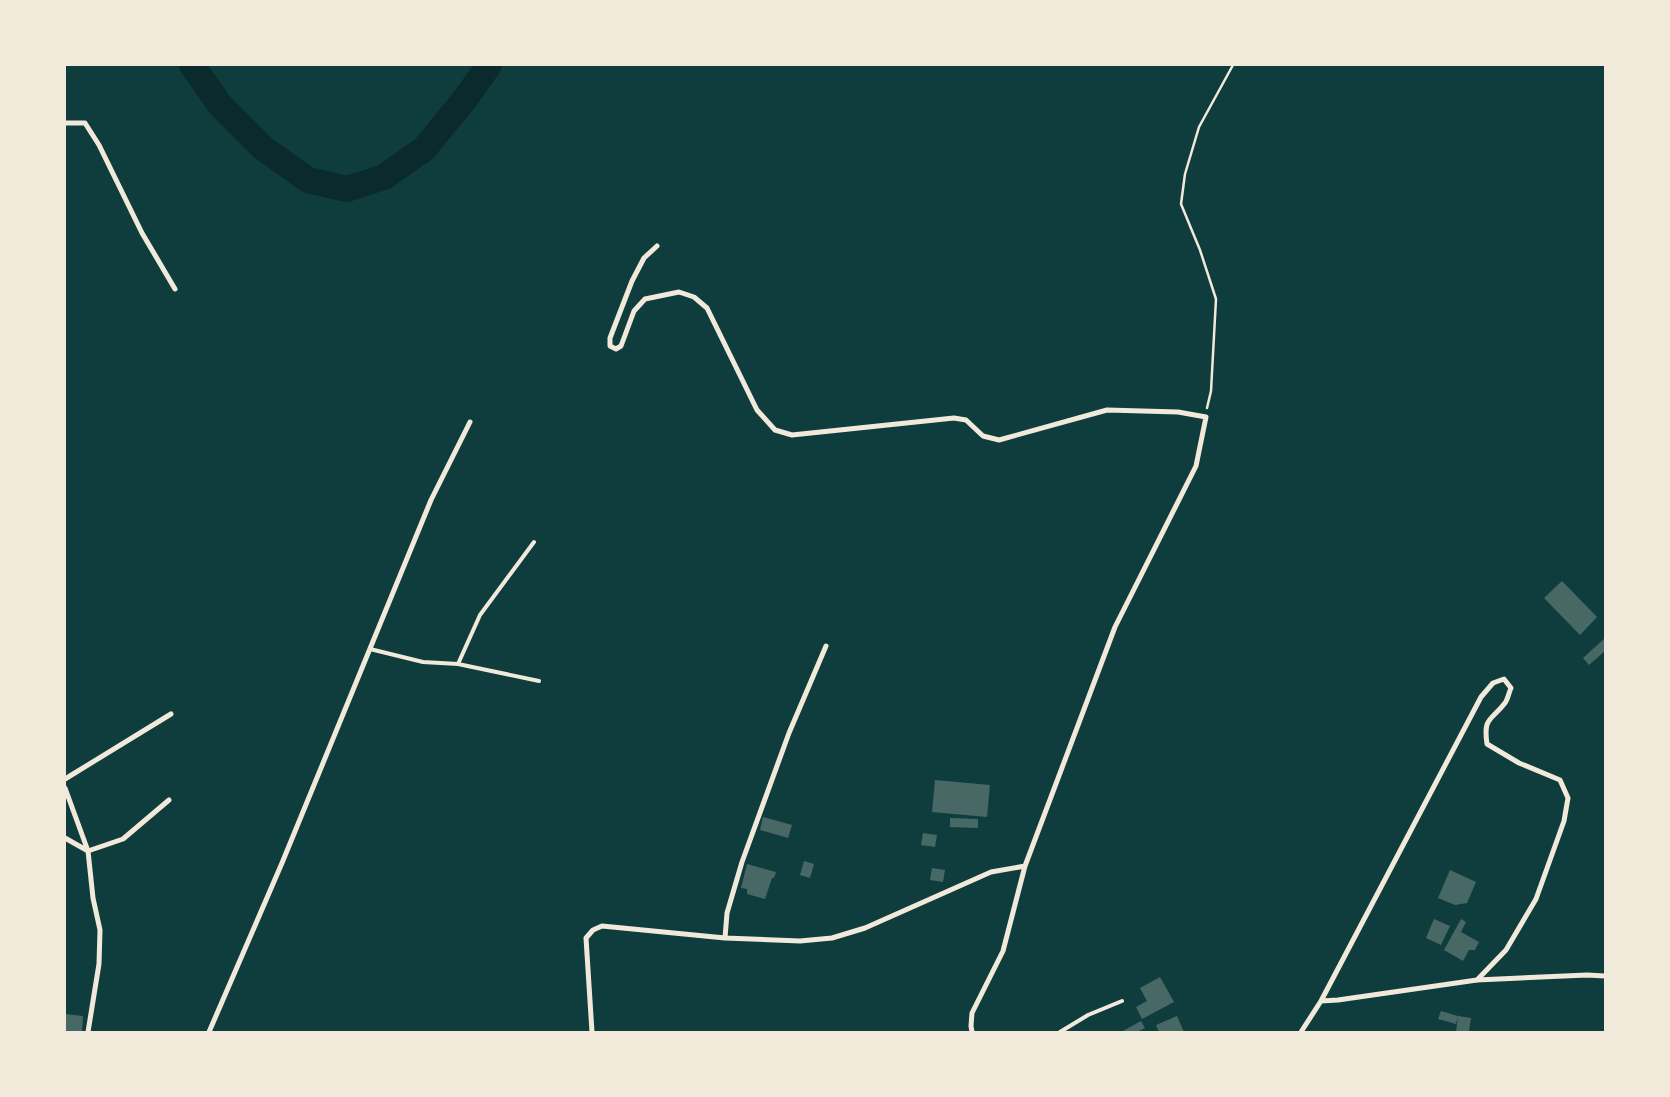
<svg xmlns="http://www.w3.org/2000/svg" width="1670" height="1097" viewBox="0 0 1670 1097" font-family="'Fira Sans',sans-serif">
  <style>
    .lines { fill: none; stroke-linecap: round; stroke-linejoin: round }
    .river { stroke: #0a2a2b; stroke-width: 26 }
    .building { fill: #486865 }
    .path { stroke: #f1e9da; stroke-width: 2.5 }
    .service { stroke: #f1e9da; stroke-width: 4 }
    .minor { stroke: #f1e9da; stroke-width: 5 }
  </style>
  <rect width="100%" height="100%" fill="#0f3d3e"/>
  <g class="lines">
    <path class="river" d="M192 65 220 105 263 148 308 180 347 189 384 177 424 149 465 99 489 65"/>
  </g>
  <path class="building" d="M1562 581 1597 617 1580 635 1544 598Z
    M1605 638V651L1589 665 1583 658Z
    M935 780 990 785 987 817 932 812Z
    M763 817 792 825 788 838 760 830Z
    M950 818 978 819V828L950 827Z
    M923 833 937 835 935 847 921 845Z
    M804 861 814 864 810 878 800 875Z
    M747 864 776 872 774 878H772L765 899 747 894V889L741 888Z
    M932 868 945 870 943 882 930 880Z
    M1450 870 1476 882 1467 903 1455 905 1438 898Z
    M1434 919 1450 926 1441 945 1426 938Z
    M1461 919 1466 922 1461 932 1479 942 1475 950H1469L1463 961 1444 950Z
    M1160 977 1174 1002 1142 1019 1136 1007 1147 1001 1140 988Z
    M1441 1011 1458 1016 1456 1024 1438 1019Z
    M65 1014 83 1016 82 1032H65Z
    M1177 1016 1184 1032H1159L1156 1025Z
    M1458 1016 1471 1018 1469 1032H1456Z
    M1141 1021 1145 1028 1137 1032H1121Z"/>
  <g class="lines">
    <path class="path" d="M1207 408 1211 391 1216 299 1200 250 1181 204 1185 174 1199 127 1233 65"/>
    <path class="service" d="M370 649 423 662 458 664 539 681
      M458 664 480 615 534 542
      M1060 1032 1088 1015 1122 1001"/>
    <path class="minor" d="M65 123H85L99 145 142 233 175 289
      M657 246 644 258 632 281 610 338V346L616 349 621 346 634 311 645 299 679 292 694 297 707 308 757 410 775 430 792 435 954 418 966 420 983 436 999 440 1107 410 1178 412 1206 417 1196 466 1115 627 1025 866 1003 951 972 1013 971 1026 972 1032
      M65 779 171 714
      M65 788 88 851 93 898 100 930 99 964 88 1032
      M65 838 88 851 123 839 169 800
      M725 938 727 913 742 862 789 733 826 646
      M1321 1001 1338 1000 1477 980 1587 975 1605 976
      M209 1032 282 863 431 500 470 422
      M592 1032 586 938 593 930 602 926 725 938 800 941 832 938 865 928 991 872 1025 866
      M1301 1032 1321 1001 1481 697 1493 683 1504 679 1511 688C1509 692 1508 699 1505 703 1491 721 1483 717 1487 744L1519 763 1560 780 1568 798 1564 821 1536 899 1506 950 1477 980"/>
  </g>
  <rect width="1670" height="1097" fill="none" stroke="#f1e9da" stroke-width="132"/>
</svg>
